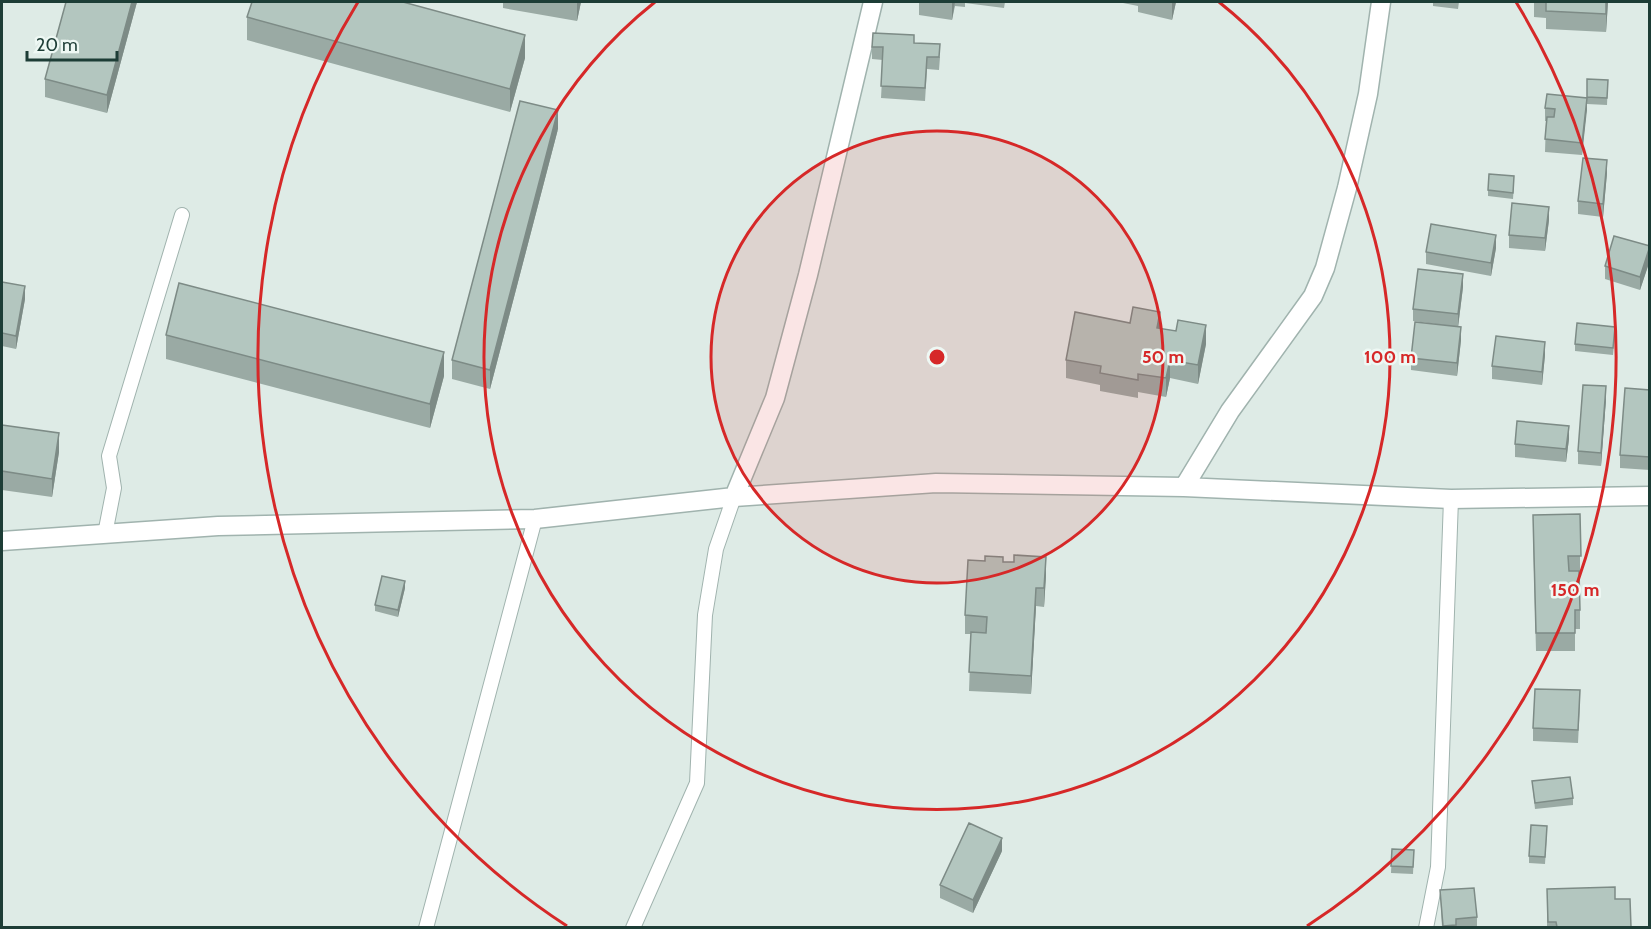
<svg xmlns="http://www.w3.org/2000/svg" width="1651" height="929" viewBox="0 0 1651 929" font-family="Cabin,sans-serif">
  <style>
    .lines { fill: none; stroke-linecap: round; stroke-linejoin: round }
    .lane-casing { stroke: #a0b3ae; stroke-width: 16 }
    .street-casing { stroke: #a0b3ae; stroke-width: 21 }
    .lane { stroke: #fff; stroke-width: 14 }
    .street { stroke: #fff; stroke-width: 18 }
    .wall { fill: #9aaaa4 }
    .shaded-wall { fill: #7d8b86 }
    .building { fill: #b3c6bf; stroke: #7d8b86; stroke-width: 1.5 }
    .ring { fill: none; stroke: #d62828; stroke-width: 3 }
    .centre { fill: #d62828; stroke: #eef8f4; stroke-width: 3 }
    .ring-label { font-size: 18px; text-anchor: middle; font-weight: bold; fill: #d62828; stroke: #eef8f4; stroke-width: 5; stroke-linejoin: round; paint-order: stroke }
  </style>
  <rect width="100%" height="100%" fill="#deebe6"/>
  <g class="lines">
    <defs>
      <path id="lane" d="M105 534 114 488 109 456 182 215
        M426 928 535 519
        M633 928 697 783 705 615 716 549 734 497
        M1426 928 1438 867 1451 499"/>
      <path id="street" d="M1184 487 1230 411 1313 296 1325 268 1347 188 1368 94 1381 2
        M734 497 775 398 808 275 873 2
        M2 541 218 526 535 519 734 497 936 483 1184 487 1451 499 1650 496"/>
    </defs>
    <use href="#lane" class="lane-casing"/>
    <use href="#street" class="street-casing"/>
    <use href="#lane" class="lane"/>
    <use href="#street" class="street"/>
  </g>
  <path class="wall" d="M66 2H137L107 113 45 97V79Z
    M503 2H581L577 21 503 8Z
    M919 2H1005L1004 8 965 3V7L955 6 952 20 919 15Z
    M1118 2H1176L1172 20 1138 12V6Z
    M1433 2H1459L1458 9 1433 6Z
    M1534 2H1608L1606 32 1546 29V18L1534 17Z
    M247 17 525 58 510 112 247 40Z
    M914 43 940 57 939 70 927 69 925 101 881 98 883 60 872 59V47Z
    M1608 80 1607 105 1587 104 1582 155 1545 152 1546 121H1545V108L1587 98Z
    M558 129 490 389 452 379V360Z
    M1607 173 1603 217 1578 214V201Z
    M1514 183 1513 199 1488 196V190Z
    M1549 220 1545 251 1509 248V235Z
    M1650 246V260L1640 290 1605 279V266Z
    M1496 248 1491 276 1426 264V252Z
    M2 282 25 299 16 349 2 346Z
    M1463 287 1458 327 1413 321V309Z
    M1160 328 1206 344 1198 384 1170 378 1166 397 1138 392V398L1100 391V385L1066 378V360Z
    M1615 333 1613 355 1575 351V344Z
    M166 335 444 376 430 428 166 359Z
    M1461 340 1457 376 1411 370V358Z
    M1545 355 1542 385 1492 379V366Z
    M1650 390V470L1620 468V455Z
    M1606 399 1601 466 1578 464V451Z
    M2 425 59 452 52 497 2 490Z
    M1569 439 1566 462 1515 457V444Z
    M1580 514V629H1575V651H1536L1533 534Z
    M1003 562 1046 575 1044 607 1036 606 1031 694 969 691 971 634H965V615Z
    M405 588 398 617 375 611V605Z
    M1580 703 1578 743 1533 741V728Z
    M1532 781 1573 798V805L1535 809Z
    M1547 832 1545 864 1529 863V856Z
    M1392 849 1414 850 1413 874 1391 873Z
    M1002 851 973 913 940 898V885Z
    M1547 889 1615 899 1631 927H1547Z
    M1440 890 1477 917V927H1442Z"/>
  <path class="shaded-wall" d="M132 2H137L107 113V95Z
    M577 2H581L577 21Z
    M952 2H955L952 20Z
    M1172 2H1176L1172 20Z
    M1606 2H1608L1606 32Z
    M525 35V58L510 112V89Z
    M1587 98V110L1582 155V143Z
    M558 110V129L490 389V370Z
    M1607 160V173L1603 217V204Z
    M1549 207V220L1545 251V238Z
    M1496 235V248L1491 276V263Z
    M1650 247V260L1640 290V277Z
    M1463 274V287L1458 327V314Z
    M25 286V299L16 349V336Z
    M1160 312V330L1157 328Z
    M1206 325V344L1198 384V365Z
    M1461 327V340L1457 376V363Z
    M1545 342V355L1542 385V372Z
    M444 352V376L430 428V404Z
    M1170 360V378L1166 397V378Z
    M1606 386V399L1601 466V453Z
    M1569 426V439L1566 462V449Z
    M59 433V452L52 497V479Z
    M1046 557V575L1044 607V588Z
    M405 581V588L398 617V610Z
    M1036 588V606L1031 694V676Z
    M1002 838V851L973 913V900Z"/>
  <path class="building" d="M66 2H132L107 95 45 79Z
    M252 2H403L525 35 510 89 247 17Z
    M1546 2H1606V14L1546 11Z
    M873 33 914 35V43L940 44 939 57H927L925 88 881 86 883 47H872Z
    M1587 79 1608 80 1607 98 1587 97Z
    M1547 94 1587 98 1582 143 1545 139 1547 117H1554L1555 109 1545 108Z
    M520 101 558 110 490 370 452 360Z
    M1583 158 1607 160 1603 204 1578 201Z
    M1489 174 1514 176 1513 193 1488 190Z
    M1512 203 1549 207 1545 238 1509 235Z
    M1431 224 1496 235 1491 263 1426 252Z
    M1614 236 1650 246 1640 277 1605 266Z
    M1418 269 1463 274 1458 314 1413 309Z
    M2 282 25 286 16 336 2 333Z
    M179 283 444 352 430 404 166 335Z
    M1133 307 1160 312 1157 328 1176 331 1178 320 1206 325 1198 365 1170 360 1166 378 1138 374V380L1100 373 1101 366 1066 360 1075 312 1130 323Z
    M1415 322 1461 327 1457 363 1411 358Z
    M1577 323 1615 327 1613 348 1575 344Z
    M1496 336 1545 342 1542 372 1492 366Z
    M1583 385 1606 386 1601 453 1578 451Z
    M1625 388 1650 390V457L1620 455Z
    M1517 421 1569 426 1566 449 1515 444Z
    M2 425 59 433 52 479 2 471Z
    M1580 514 1581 556H1568L1569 571H1579L1580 610H1575V633H1536L1533 515Z
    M1014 555 1046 557 1044 588H1036L1031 676 969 672 971 632 986 633 987 617 965 615 968 560 985 561V556L1003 557V562H1014Z
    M382 576 405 581 398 610 375 605Z
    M1535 689 1580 690 1578 730 1533 728Z
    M1570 777 1573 798 1535 803 1532 781Z
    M969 823 1002 838 973 900 940 885Z
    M1531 825 1547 826 1545 857 1529 856Z
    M1392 849 1414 850 1413 867 1391 866Z
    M1615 887V899H1630L1631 927H1557L1556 922H1548L1547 889Z
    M1474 888 1477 917 1456 919V925L1443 926 1440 890Z"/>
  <circle cx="937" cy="357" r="226" fill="#d62828" fill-opacity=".12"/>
  <g class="ring">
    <circle cx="937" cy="357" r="226"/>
    <path d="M1219 2A453 453 0 1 1 655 2"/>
    <path d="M567 926A679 679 0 0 1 358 2M1516 2A679 679 0 0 1 1307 926"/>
  </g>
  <circle cx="937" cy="357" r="9" class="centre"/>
  <g class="ring-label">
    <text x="1163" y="363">50 m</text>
    <text x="1390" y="363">100 m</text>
    <text x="1575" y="596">150 m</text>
  </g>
  <rect width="1651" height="929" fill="none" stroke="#1d3d36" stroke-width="6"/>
  <path d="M27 51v9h90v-9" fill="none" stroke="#1d3d36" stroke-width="3"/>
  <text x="36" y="51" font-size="18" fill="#1d3d36" stroke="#eef8f4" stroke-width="4.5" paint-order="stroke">20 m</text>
</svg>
